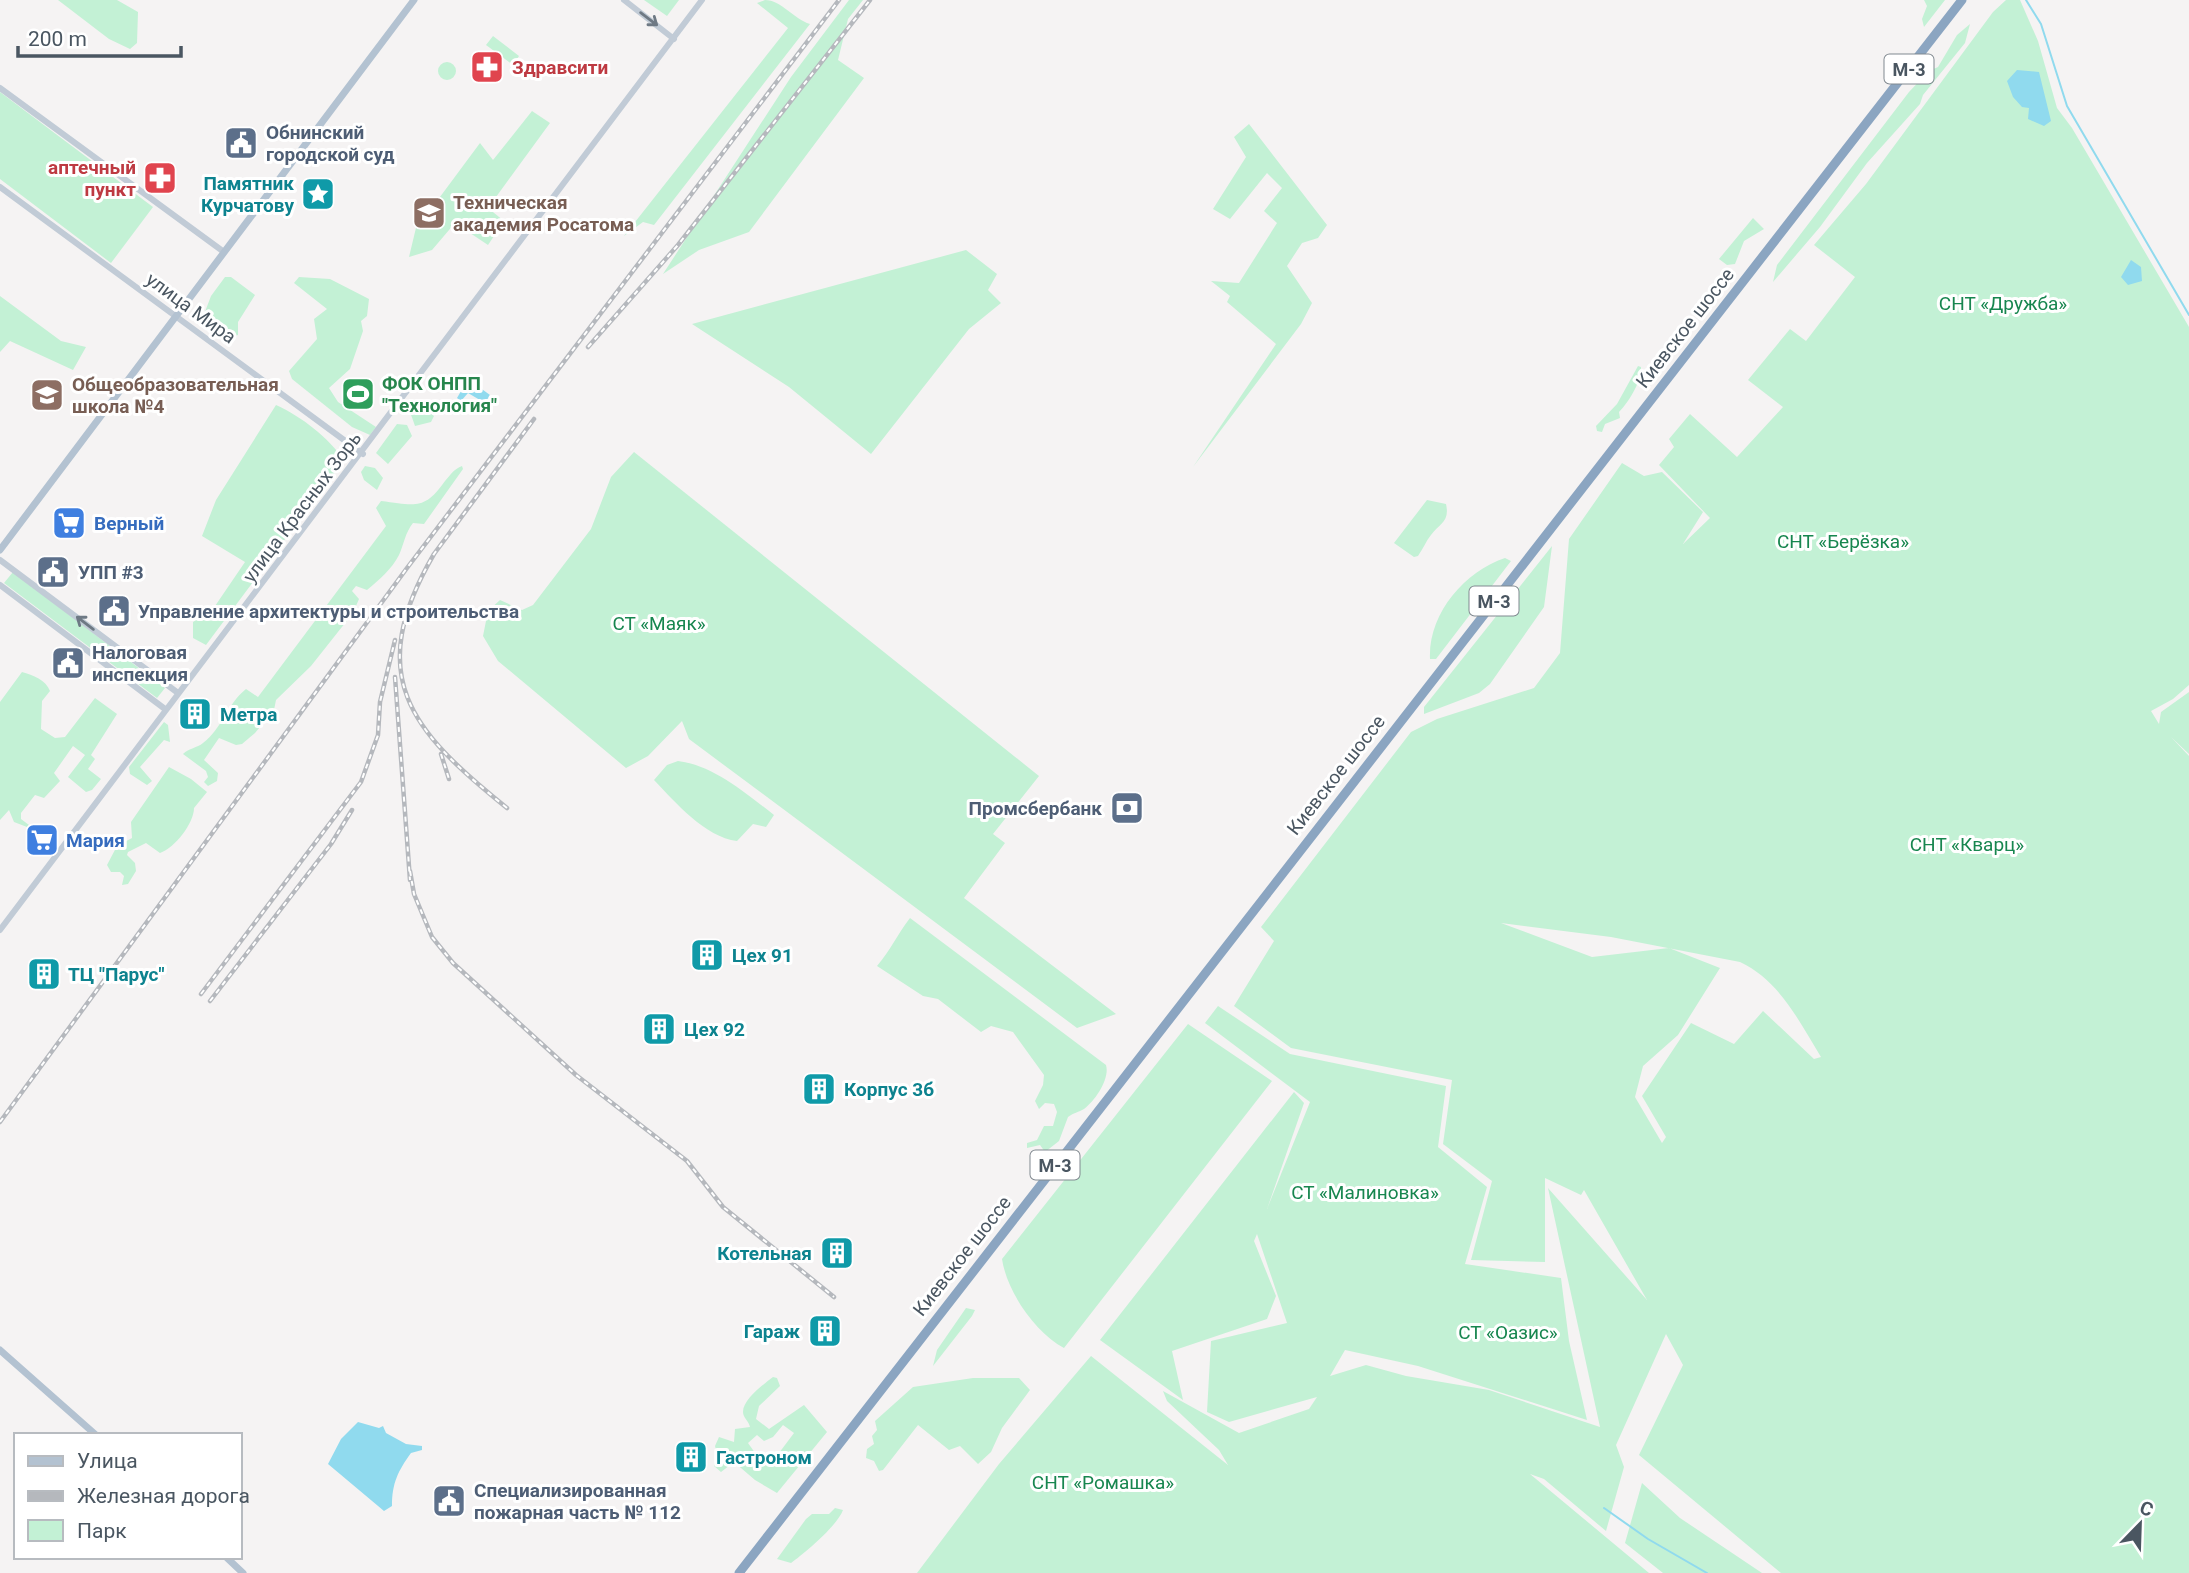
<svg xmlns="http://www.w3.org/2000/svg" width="2189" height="1573" viewBox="0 0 2189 1573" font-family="Roboto,sans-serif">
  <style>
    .green { fill: #c3f1d5; fill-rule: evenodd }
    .water { fill: #90daee }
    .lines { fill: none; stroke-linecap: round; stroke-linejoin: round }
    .stream { stroke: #90daee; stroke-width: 2 }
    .secondary { stroke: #c1cbd6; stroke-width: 6 }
    .primary { stroke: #b3c2d1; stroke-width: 7 }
    .highway { stroke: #8ba5c1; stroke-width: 9 }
    .rail-casing { stroke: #b5b8bd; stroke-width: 4.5 }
    .rail { stroke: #fff; stroke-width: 2; stroke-dasharray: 5; stroke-linecap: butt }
    .oneway { stroke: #6e7984 }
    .labels { text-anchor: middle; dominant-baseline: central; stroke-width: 6; stroke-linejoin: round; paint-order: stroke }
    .shield { fill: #fff; stroke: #808990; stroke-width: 2 }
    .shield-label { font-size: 18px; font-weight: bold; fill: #4a5661 }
    .health-label { font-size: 19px; font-weight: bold; fill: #be3a42; stroke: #fff; text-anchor: start }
    .service-label { font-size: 19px; font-weight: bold; fill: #4e5e75; stroke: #fff; text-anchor: start }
    .culture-label { font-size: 19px; font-weight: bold; fill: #0d838f; stroke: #fff; text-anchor: start }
    .education-label { font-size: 19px; font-weight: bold; fill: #785e54; stroke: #fff; text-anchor: start }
    .park-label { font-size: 19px; fill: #17864f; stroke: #fff }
    .street-label { font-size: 19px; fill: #4a5661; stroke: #fff }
    .leisure-label { font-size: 19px; font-weight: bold; fill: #27864d; stroke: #fff; text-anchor: start }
    .shop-label { font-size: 19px; font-weight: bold; fill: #366cbe; stroke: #fff; text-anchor: start }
  </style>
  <rect width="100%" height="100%" fill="#f5f3f3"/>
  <path class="green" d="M58 0H117L138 12 137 43 130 49 109 39Z
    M644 0H679L667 16Z
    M765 0C781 0 794 19 810 24L654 225 643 222 624 236 788 28 757 3Z
    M849 0H863L848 19 838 60 864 78 749 232 699 250 663 274 791 77Z
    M1924 0H1945L1924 27 1922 19 1927 6Z
    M2006 0H2020L2038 41 2057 108 2072 128 2189 327V685L2173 699 2151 711 2159 724 2161 712 2189 692V754L2171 737 2189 756V1573H1781L1639 1455 1683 1365 1666 1334 1616 1445 1624 1467 1606 1531 1544 1479 1530 1474 1649 1573H917L999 1464 1091 1356 1228 1465 1219 1450 1167 1401 1163 1391 1239 1433 1309 1409 1317 1397 1229 1422 1207 1412 1211 1341 1287 1323 1257 1234 1254 1241 1276 1296 1267 1319 1172 1351 1183 1400 1100 1340 1294 1092 1304 1103 1267 1209 1310 1102 1205 1023 1218 1006 1290 1054 1446 1086 1438 1147 1487 1187 1465 1264 1561 1278 1569 1341 1587 1420 1418 1366 1345 1350 1330 1376 1366 1365 1406 1376 1489 1390 1600 1427 1548 1188 1647 1300 1584 1190 1581 1195 1545 1178V1262L1471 1260 1492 1181 1443 1144 1452 1080 1291 1048 1234 1006 1274 941 1261 927 1411 732 1437 719 1534 688 1560 653 1569 539 1622 463 1644 476 1662 472 1703 512 1683 544 1710 518 1659 465 1674 447 1669 439 1690 414 1737 457 1783 407 1748 380 1790 329 1806 341 1855 277 1814 245 1866 184 1993 12ZM1501 923 1611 937 1740 962C1779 980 1799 1021 1821 1057L1814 1059 1763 1011 1734 1044 1691 1023 1642 1096 1666 1137 1662 1143 1635 1097 1643 1066 1678 1035 1720 968 1669 948 1592 957Z
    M1970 24 1965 43 1923 95 1920 104 1867 163 1820 227 1773 282 1777 265 1909 92 1929 71 1938 67 1957 35Z
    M493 36 519 56 513 65 486 45Z
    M438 71a9 9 0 1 1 18 0a9 9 0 1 1-18 0Z
    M0 92 153 207 111 263 0 179Z
    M532 111 550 123 488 208 504 221 488 245 455 223 432 250 409 257 421 207 434 205 480 143 493 160Z
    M1249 124 1327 225 1318 238 1302 243 1287 266 1312 303 1301 324 1193 467 1276 344 1227 302 1230 296 1211 281 1239 283 1277 223 1264 211 1282 188 1267 173 1230 219 1213 209 1246 157 1234 137Z
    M1753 218 1764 229 1744 241 1735 264 1727 265 1719 259Z
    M966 250 997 274 988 290 1001 303 969 329 871 454 789 387 692 324Z
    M225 277H231L255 295 238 322V335L231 337 213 328 203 317 211 296Z
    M299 277 330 279 369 299 367 316 361 321 363 331 350 369 329 388 338 402 376 427 370 435 352 427 292 379 289 371 317 339 314 319 327 309 294 283Z
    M0 296 61 341 86 347 73 370 10 341 0 352Z
    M1638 366 1641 367C1642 381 1628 403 1619 412L1620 418 1605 424 1602 432 1597 431 1596 426 1617 404Z
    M276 405C302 417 328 437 344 460L206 645 193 638V622L213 609 245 562 202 536 216 500Z
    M413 407H422L434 416 431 422 415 426 409 409Z
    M397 424 407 425 412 436 388 464 376 453Z
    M634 452 1039 776 993 834 1005 843 964 898 1116 1014 1077 1028 689 739 682 721 648 756 626 768 498 661 483 636 488 611 500 600 522 610 533 605 591 529 611 477Z
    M365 466 375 468 383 478 377 490 364 480 361 472Z
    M462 466 463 469 424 524 413 523C405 533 404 544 399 555 392 569 379 580 367 590L356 586 352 591 359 599 353 613 311 666 276 700 274 710 255 733 242 744 236 745 219 738 204 760 218 773 217 781 208 786 204 782 208 777 206 771 183 754C189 748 197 748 203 743 222 729 227 704 246 689L258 697 386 526 376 508 381 501C415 505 424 511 445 481 451 474 454 469 462 466Z
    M1427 500 1446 504C1450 522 1440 523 1431 535 1426 541 1423 549 1418 556L1414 557 1394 543Z
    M1552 546 1544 607 1490 684 1479 693 1424 714V707Z
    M1505 558 1511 561 1436 659H1430C1428 614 1464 572 1505 558Z
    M13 572 165 688 157 698 4 583Z
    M22 672C33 675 46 680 50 691L42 701 41 729 55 738 65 737 95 698 117 714 91 755 95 759 88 769 101 779 92 790 86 792 68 777 85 755 73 746 54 773 60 781 44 798 35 795 21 813V819L29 825 27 827 14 822 9 810 0 820V702Z
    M164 722 168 725 170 742 164 740 140 767 152 781 147 785 130 774 129 767Z
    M678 761C713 765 747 794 774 815L766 827 753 824 737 841C705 837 675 802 654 780L667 765Z
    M169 767 191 779 207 792 194 808C194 823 175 848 160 853L146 843 128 852 127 855 135 863 136 871 128 884 122 885 124 876 120 872H111L107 865 117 846 132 838 131 822Z
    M910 918 1106 1065C1110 1078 1096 1100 1084 1109 1079 1112 1073 1113 1068 1117L1059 1141 1045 1152 1040 1145 1027 1148V1143L1037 1140 1044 1126H1053L1057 1112 1054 1104 1045 1103 1039 1109 1035 1101 1043 1085 1044 1075 1013 1032 991 1026 981 1032 938 999 923 996 877 966C890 951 897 935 910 918Z
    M1188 1024 1272 1081 1064 1348C1035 1332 1007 1292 1002 1259Z
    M966 1308 975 1310 972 1316 933 1366 937 1350Z
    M773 1377 777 1378 780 1386 759 1406 756 1419 769 1429 804 1405 827 1432 777 1493 755 1480 734 1462 721 1472 714 1466 717 1454 715 1446 719 1437 734 1442 735 1429 750 1427C749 1421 743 1418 743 1412 743 1399 764 1384 773 1377ZM783 1425 794 1433 770 1465 758 1457 748 1443 757 1435 764 1441 773 1437Z
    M973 1378H1019L1030 1390 1002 1428 991 1452 978 1464 960 1446 949 1450 918 1425 883 1470 879 1471 874 1461 866 1458 867 1449 874 1444 872 1436 877 1430 875 1421 913 1387Z
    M1642 1483 1680 1518 1762 1573H1663L1625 1543Z
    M835 1508 843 1510C837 1526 805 1553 791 1563L777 1559 806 1519 812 1514H829Z"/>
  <path class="water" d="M2017 70 2039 72 2051 121 2044 126 2028 119 2029 108 2022 107 2013 97 2007 81Z
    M2131 260 2141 267 2142 281 2128 285 2121 277Z
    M468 379 490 395 485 403 468 393 461 401 457 398Z
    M358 1422 379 1428 383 1426 386 1433 406 1444 422 1446V1450L411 1453C398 1471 392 1483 392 1506L384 1511 328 1464 341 1439Z"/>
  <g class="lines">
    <path class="stream" d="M2026 0 2041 24 2067 106 2189 315
      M1604 1508 1648 1539 1707 1573"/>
    <path class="secondary" d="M624 0 674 39
      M0 88 224 252
      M0 187 363 454
      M0 560 178 693
      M0 585 165 709
      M0 930 702 0"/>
    <path class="primary" d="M0 550 414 0
      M0 1350 96 1435
      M226 1557 243 1573"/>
    <path class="highway" d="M739 1573 1962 0"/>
    <defs>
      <path id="rail" d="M588 347 678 245 870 0
        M395 677 410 880
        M441 754 449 779
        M507 808C410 730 363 676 434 554L534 419
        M410 871 414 894 432 937 453 963 576 1075 687 1161 723 1207 834 1297
        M201 994 361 782 378 735 380 702 395 640
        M210 1001 331 844 352 810
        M0 1122 407 568 839 0"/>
    </defs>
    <use href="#rail" class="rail-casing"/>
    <use href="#rail" class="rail"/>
  </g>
  <defs><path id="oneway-shaft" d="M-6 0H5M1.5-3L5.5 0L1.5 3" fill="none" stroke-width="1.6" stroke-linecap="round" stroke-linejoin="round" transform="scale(1.75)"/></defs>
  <g class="oneway">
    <use href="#oneway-shaft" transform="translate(649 19) rotate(37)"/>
    <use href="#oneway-shaft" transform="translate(85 623) rotate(-143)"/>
  </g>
  <defs>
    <symbol id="pharmacy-square" viewBox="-11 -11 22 22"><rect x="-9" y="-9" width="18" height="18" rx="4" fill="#e0444e" stroke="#fff"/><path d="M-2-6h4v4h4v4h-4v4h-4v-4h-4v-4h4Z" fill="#fff"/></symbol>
    <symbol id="civic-square" viewBox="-11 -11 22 22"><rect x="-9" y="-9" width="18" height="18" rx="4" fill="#5c6f8a" stroke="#fff"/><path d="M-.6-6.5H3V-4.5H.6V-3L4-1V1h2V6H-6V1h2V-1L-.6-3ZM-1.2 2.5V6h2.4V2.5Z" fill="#fff"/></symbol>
    <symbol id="sight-square" viewBox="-11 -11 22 22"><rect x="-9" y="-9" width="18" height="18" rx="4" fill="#0f9aa8" stroke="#fff"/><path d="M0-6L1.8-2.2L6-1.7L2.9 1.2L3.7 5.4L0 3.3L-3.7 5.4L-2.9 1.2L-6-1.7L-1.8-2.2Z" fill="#fff"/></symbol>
    <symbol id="university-square" viewBox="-11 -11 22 22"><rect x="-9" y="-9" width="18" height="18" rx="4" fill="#8d6e63" stroke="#fff"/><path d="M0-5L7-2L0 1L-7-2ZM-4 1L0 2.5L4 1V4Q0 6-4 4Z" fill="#fff"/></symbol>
    <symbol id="stadium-square" viewBox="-11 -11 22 22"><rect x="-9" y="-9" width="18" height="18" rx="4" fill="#2e9e5b" stroke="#fff"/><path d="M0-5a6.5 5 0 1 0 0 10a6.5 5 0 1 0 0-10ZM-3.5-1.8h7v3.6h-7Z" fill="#fff"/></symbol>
    <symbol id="school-square" viewBox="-11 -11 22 22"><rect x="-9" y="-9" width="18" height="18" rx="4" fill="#8d6e63" stroke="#fff"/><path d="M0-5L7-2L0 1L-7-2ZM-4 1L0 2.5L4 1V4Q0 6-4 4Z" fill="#fff"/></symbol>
    <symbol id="supermarket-square" viewBox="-11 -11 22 22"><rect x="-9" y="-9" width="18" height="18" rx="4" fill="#3f7fe0" stroke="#fff"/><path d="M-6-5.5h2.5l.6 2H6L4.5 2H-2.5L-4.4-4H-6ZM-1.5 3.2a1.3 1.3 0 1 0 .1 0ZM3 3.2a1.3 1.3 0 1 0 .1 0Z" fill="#fff"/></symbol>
    <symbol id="building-square" viewBox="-11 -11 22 22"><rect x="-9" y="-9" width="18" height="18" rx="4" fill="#0f9aa8" stroke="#fff"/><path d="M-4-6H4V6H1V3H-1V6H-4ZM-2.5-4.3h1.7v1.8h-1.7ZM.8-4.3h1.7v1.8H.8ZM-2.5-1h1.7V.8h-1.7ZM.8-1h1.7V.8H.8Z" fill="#fff"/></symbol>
    <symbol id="bank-square" viewBox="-11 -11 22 22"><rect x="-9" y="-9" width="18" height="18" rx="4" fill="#5c6f8a" stroke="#fff"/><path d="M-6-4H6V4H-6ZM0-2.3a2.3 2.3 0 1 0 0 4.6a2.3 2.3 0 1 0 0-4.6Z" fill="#fff"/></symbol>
  </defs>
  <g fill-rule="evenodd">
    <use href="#pharmacy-square" x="468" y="48" width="38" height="38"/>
    <use href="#civic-square" x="222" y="124" width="38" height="38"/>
    <use href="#pharmacy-square" x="141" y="159" width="38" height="38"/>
    <use href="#sight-square" x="299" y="175" width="38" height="38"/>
    <use href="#university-square" x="410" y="194" width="38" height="38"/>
    <use href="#stadium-square" x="339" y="375" width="38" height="38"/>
    <use href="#school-square" x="28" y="376" width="38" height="38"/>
    <use href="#supermarket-square" x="50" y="504" width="38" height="38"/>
    <use href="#civic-square" x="34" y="553" width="38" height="38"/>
    <use href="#civic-square" x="95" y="592" width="38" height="38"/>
    <use href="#civic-square" x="49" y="644" width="38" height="38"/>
    <use href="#building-square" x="176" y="695" width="38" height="38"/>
    <use href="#bank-square" x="1108" y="789" width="38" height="38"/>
    <use href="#supermarket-square" x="23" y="821" width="38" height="38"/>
    <use href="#building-square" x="688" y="936" width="38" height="38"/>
    <use href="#building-square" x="25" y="955" width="38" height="38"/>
    <use href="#building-square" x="640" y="1010" width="38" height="38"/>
    <use href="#building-square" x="800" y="1070" width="38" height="38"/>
    <use href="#building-square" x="818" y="1234" width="38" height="38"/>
    <use href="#building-square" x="806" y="1312" width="38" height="38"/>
    <use href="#building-square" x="672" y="1438" width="38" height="38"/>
    <use href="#civic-square" x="430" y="1482" width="38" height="38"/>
  </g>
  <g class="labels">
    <g class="shield">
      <rect x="1884.5" y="54.5" width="49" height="29" rx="5"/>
      <rect x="1469.5" y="586.5" width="49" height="29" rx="5"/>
      <rect x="1030.5" y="1150.5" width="49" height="29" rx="5"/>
    </g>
    <g class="shield-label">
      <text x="1909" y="69">М-3</text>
      <text x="1494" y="601">М-3</text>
      <text x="1055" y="1165">М-3</text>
    </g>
    <g class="health-label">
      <text x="512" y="67">Здравсити</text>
      <text x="136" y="167" text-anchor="end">аптечный<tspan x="136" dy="22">пункт</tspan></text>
    </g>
    <g class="service-label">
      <text x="266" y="132">Обнинский<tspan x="266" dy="22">городской суд</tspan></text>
      <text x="78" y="572">УПП #3</text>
      <text x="138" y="611">Управление архитектуры и строительства</text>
      <text x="92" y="652">Налоговая<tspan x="92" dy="22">инспекция</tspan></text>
      <text x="1102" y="808" text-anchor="end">Промсбербанк</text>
      <text x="474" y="1490">Специализированная<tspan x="474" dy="22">пожарная часть № 112</tspan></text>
    </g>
    <g class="culture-label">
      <text x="294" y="183" text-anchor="end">Памятник<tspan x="294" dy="22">Курчатову</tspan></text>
      <text x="220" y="714">Метра</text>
      <text x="732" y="955">Цех 91</text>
      <text x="68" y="974">ТЦ "Парус"</text>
      <text x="684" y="1029">Цех 92</text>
      <text x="844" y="1089">Корпус 3б</text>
      <text x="812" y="1253" text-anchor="end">Котельная</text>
      <text x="800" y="1331" text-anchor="end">Гараж</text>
      <text x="716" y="1457">Гастроном</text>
    </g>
    <g class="education-label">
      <text x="453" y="202">Техническая<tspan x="453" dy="22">академия Росатома</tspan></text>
      <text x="72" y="384">Общеобразовательная<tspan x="72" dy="22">школа №4</tspan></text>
    </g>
    <g class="park-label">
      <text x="2003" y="303">СНТ «Дружба»</text>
      <text x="1843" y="541">СНТ «Берёзка»</text>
      <text x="659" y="623">СТ «Маяк»</text>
      <text x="1967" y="844">СНТ «Кварц»</text>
      <text x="1365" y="1192">СТ «Малиновка»</text>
      <text x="1508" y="1332">СТ «Оазис»</text>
      <text x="1103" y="1482">СНТ «Ромашка»</text>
    </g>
    <g class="street-label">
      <text transform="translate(191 308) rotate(36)">улица Мира</text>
      <text transform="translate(1685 328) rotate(-52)">Киевское шоссе</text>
      <text transform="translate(302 507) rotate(-53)">улица Красных Зорь</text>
      <text transform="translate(1336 775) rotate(-52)">Киевское шоссе</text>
      <text transform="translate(962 1256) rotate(-52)">Киевское шоссе</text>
    </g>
    <g class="leisure-label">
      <text x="382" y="383">ФОК ОНПП<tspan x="382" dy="22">"Технология"</tspan></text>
    </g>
    <g class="shop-label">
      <text x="94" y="523">Верный</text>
      <text x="66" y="840">Мария</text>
    </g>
  </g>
  <rect x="14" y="1433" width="228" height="126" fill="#ffffff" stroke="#b7bbc0" stroke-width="2"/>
  <rect x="28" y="1456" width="35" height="10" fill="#b3c2d1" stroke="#b7bbc0" stroke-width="2"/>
  <text x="77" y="1468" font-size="21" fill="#4a5661">Улица</text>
  <rect x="28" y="1491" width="35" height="10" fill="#b5b8bd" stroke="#b7bbc0" stroke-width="2"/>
  <text x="77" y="1503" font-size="21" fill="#4a5661">Железная дорога</text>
  <rect x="28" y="1520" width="35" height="21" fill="#c3f1d5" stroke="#b7bbc0" stroke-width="2"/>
  <text x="77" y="1538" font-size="21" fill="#4a5661">Парк</text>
  <g transform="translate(2140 1524) rotate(23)" stroke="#ffffff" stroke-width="5" paint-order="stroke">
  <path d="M0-5L12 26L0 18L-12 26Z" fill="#4a5661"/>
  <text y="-10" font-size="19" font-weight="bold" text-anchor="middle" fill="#4a5661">С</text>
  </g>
  <path d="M18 46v10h163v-10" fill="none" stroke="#4a5661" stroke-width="3.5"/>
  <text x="28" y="46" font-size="21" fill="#4a5661" stroke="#ffffff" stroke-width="5" paint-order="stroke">200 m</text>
</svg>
